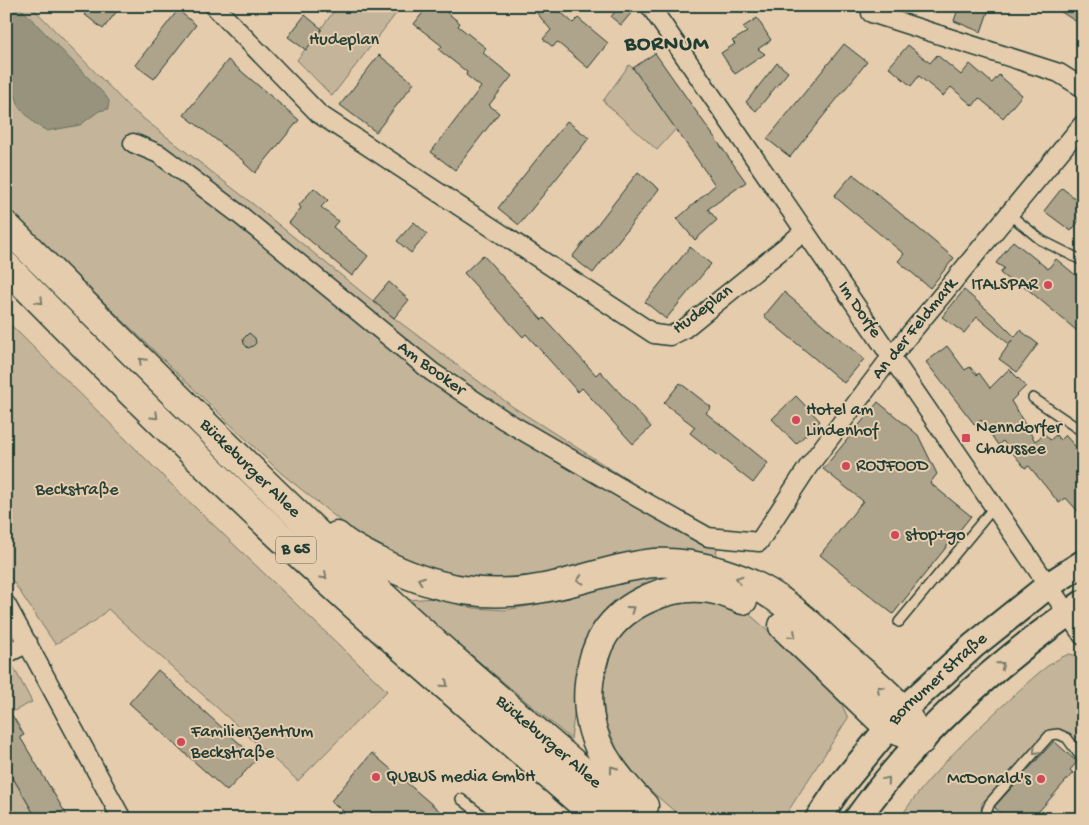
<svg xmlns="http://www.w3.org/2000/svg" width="1089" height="825" viewBox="0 0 1089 825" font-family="'Gochi Hand',sans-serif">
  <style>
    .green { fill: #c4b49a; stroke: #727867 }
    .water { fill: #97937d; stroke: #677160 }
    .building { fill: #aea38b; stroke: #1f3d34 }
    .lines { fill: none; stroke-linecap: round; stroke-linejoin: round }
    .lane-casing { stroke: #1f3d34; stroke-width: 12 }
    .street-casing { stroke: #1f3d34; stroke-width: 21 }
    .secondary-casing { stroke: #1f3d34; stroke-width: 29 }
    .highway-casing { stroke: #1f3d34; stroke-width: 31 }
    .lane { stroke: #e5ccad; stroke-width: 9 }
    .street { stroke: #e5ccad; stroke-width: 18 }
    .secondary { stroke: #e5ccad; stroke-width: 25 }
    .highway { stroke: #e5ccad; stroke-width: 28 }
    .oneway { stroke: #787d6a }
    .poi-dot { fill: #d1495b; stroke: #e5ccad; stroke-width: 2 }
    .labels { text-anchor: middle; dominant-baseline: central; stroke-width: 4; stroke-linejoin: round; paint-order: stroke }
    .shield { fill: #e5ccad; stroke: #5a6858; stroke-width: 1 }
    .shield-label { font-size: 16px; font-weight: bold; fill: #1f3d34 }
    .park-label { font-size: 18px; fill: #274339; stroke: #e5ccad }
    .poi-label { font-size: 18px; fill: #1f3d34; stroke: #e5ccad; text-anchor: start }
    .street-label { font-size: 18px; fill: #1f3d34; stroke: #e5ccad }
    .district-label { font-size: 22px; font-weight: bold; letter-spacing: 1px; fill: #1f3d34; stroke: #e5ccad }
  </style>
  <rect width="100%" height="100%" fill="#e5ccad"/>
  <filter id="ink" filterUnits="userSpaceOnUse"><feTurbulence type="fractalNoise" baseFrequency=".02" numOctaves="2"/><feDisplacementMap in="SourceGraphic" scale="10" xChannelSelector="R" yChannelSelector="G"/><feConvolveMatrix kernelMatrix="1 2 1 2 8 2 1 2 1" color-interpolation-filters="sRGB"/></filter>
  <g filter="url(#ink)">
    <path class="green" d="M6 6H31L131 109 253 204 394 318 513 407 642 489 720 533 715 559 493 583 429 574 368 543 281 473 32 233 6 206Z
      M338 6H402L332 96 297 60Z
      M629 65 633 68 676 129 657 150 603 101Z
      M6 320 176 489 387 691 298 781 108 609 95 621 55 644 6 571Z
      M663 573 669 580 576 680 575 708 571 739 406 600 436 598 474 608 505 610 561 600 605 586Z
      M724 600 749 614 780 641 841 703 848 718 783 819H683L641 782 618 751 606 723 601 688 615 641 640 615 664 602Z
      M1069 654 1079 656 1083 663V754C1072 740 1067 726 1048 732L1009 777 1000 784 982 803 981 811 985 819H899C931 772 973 733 1014 695 1031 680 1048 662 1069 654Z
      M12 664 32 702 6 715V666Z
      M6 766 37 819H6Z"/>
    <path class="water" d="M6 6H19L105 95 109 101 108 109 99 111 80 125 47 131 35 124 20 108 13 89 6 82Z"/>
    <path class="building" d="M90 6H121L103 29 84 14Z
      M428 6H439L460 23 458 26 486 48 483 53 512 76 489 105 499 113 455 170 431 152 481 87 466 75 467 72 439 50 442 46 414 24Z
      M531 6H554L573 23 578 18 608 43 588 68 557 42 553 47 543 39 551 30Z
      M619 6H637L621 25 611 17Z
      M959 6H990L981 32 954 21Z
      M1052 6H1083V26Z
      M178 10 196 25 154 79 135 65Z
      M305 15 322 29 306 50 288 37Z
      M757 18 771 40 758 49 765 54 735 74 721 53 735 44 732 41 747 32 743 27Z
      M844 44 867 62 790 157 767 139Z
      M908 45 930 63 937 55 961 75 970 64 992 83 999 75 1022 95 1003 118 979 98 973 106 951 87 943 96 919 76 911 86 889 67Z
      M655 53 746 182 708 209 717 220 695 240 677 219 715 185 633 68Z
      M379 55 414 83 376 132 340 105Z
      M228 60 299 120 255 173 244 163 245 162 184 115Z
      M777 63 788 72 756 111 746 102Z
      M567 121 589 138 519 225 498 208Z
      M638 172 659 189 593 273 572 257Z
      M853 174 954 258 930 288 898 261 904 254 834 196Z
      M314 188 328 200 321 207 338 221 333 227 368 256 352 276 289 223 301 208 299 205Z
      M1062 188 1076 199 1083 190V216L1071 231 1044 211Z
      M414 222 427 234 411 253 397 241Z
      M1013 241 1048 269 1056 259 1083 281V336L1018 281 1015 285 1000 273 1004 268 996 263Z
      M690 247 711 264 666 319 645 302Z
      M483 255 542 320 544 318 596 375 600 371 651 427 633 444 582 388 578 392 526 334 523 337 464 273Z
      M389 282 409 300 394 318 373 301Z
      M964 290 992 314 1015 337 1020 330 1038 344 1017 372 999 359 1012 340 1009 344 977 317 964 333 942 317Z
      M784 292 864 359 844 383 764 316Z
      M249 333 255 338 256 343 253 346 248 348 244 344 243 339Z
      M947 346 965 370 970 367 977 375 979 373 990 388 1009 369 1026 386 1011 401 1035 441 1045 434 1050 440 1056 435 1060 440 1065 435 1083 455V517L1066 498 1059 503 1029 466 1025 468 1003 441 998 445 981 420 975 425 926 362Z
      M680 383 711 407 706 413 768 463 753 483 690 433 695 427 664 403Z
      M796 396 820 421 796 444 772 419Z
      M878 402 918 435 937 474 930 483 971 516 893 614 820 555 863 501 823 469Z
      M158 670 257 759 227 791 129 703Z
      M6 705 24 735 20 737 69 819H37L6 766Z
      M1054 741 1077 762 1070 770 1073 773 1032 819H1007L995 808V806Z
      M372 753 449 819H352L331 801Z"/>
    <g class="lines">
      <defs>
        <path id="lane" d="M1009 214 1041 240 1083 261
          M1033 398 1083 432
          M899 622 995 506
          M461 799 483 816 481 819
          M990 819 987 810 990 803 1050 735 1058 734 1067 738 1083 760"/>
        <path id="street" d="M214 6 319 114 654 334 670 336 684 329 805 231
          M650 6 1083 636
          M871 13 1059 73 1083 88
          M133 143 159 154 195 181 240 215 432 372 504 420 640 499 708 537 759 542 808 467 891 357 1083 124
          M6 604 122 819
          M6 654 28 643"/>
        <g id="secondary">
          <path id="s1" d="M818 819 838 789 902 711 973 646 1049 585 1083 563"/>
          <path d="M857 819C918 733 997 662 1083 603"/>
        </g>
        <g id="highway">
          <path id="s2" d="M6 226C125 345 244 465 366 580 454 663 547 740 638 819"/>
          <path d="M6 266C117 380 230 492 348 599 430 674 516 746 600 819"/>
          <path d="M337 536C348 547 362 553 376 560 436 591 491 601 558 585 590 578 621 566 654 563 695 560 750 578 782 602 805 618 825 639 845 657 863 673 889 693 903 711 910 720 915 731 921 740"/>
          <path d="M783 626 888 727 921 740"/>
          <path d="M644 806C624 786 601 760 593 731 584 702 588 661 604 635 625 602 672 583 710 589 721 590 733 596 743 600"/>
        </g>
      </defs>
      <use href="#lane" class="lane-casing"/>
      <use href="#street" class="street-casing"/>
      <use href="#secondary" class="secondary-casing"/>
      <use href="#highway" class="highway-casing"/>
      <use href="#lane" class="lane"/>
      <use href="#street" class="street"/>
      <use href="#secondary" class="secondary"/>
      <use href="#highway" class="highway"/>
    </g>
    <defs><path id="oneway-chevron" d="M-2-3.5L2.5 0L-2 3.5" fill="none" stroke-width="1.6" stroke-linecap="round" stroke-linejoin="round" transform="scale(1.25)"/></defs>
    <g class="oneway">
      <use href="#oneway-chevron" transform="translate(40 301) rotate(46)"/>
      <use href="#oneway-chevron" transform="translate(142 361) rotate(-135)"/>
      <use href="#oneway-chevron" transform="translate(155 416) rotate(44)"/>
      <use href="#oneway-chevron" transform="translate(324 576) rotate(43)"/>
      <use href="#oneway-chevron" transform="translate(739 579) rotate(-160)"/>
      <use href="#oneway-chevron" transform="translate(421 580) rotate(-159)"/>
      <use href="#oneway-chevron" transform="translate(580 580) rotate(165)"/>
      <use href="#oneway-chevron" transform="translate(631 609) rotate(-36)"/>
      <use href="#oneway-chevron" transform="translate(793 635) rotate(43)"/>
      <use href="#oneway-chevron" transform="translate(1001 665) rotate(-39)"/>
      <use href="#oneway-chevron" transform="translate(445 684) rotate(41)"/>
      <use href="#oneway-chevron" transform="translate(880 689) rotate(-137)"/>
      <use href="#oneway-chevron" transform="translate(1036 751) rotate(132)"/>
      <use href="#oneway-chevron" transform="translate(613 769) rotate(-126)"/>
      <use href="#oneway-chevron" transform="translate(887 780) rotate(-50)"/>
    </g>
  </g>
  <g class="poi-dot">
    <circle cx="1048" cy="285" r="5"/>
    <circle cx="796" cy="420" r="5"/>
    <rect x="961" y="433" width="10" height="10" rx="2.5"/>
    <circle cx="846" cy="466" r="5"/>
    <circle cx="895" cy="535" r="5"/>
    <circle cx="181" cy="742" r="5"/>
    <circle cx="376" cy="777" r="5"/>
    <circle cx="1041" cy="779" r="5"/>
  </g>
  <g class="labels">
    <rect class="shield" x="276" y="536.5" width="40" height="27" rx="4"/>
    <g class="shield-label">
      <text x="296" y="550">B 65</text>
    </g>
    <g class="park-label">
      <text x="344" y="40">Hudeplan</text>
      <text x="77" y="490">Beckstraße</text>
    </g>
    <g class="poi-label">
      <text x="1038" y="285" text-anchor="end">ITALSPAR</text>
      <text x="806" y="410">Hotel am<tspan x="806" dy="21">Lindenhof</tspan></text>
      <text x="976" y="428">Nenndorfer<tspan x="976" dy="21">Chaussee</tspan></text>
      <text x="856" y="466">ROJFOOD</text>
      <text x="905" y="535">stop+go</text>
      <text x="191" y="732">Familienzentrum<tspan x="191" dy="21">Beckstraße</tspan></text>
      <text x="386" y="777">QUBUS media GmbH</text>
      <text x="1031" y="779" text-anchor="end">McDonald's</text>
    </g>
    <g class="street-label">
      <text transform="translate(703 310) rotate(-37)">Hudeplan</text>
      <text transform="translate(859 310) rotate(56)">Im Dorfe</text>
      <text transform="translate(915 329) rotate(-51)">An der Feldmark</text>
      <text transform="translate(431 369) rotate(36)">Am Booker</text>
      <text stroke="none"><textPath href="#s2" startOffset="344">Bückeburger Allee</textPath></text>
      <text stroke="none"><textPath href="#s1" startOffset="185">Bornumer Straße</textPath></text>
      <text stroke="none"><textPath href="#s2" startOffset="749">Bückeburger Allee</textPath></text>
    </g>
    <g class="district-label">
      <text x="667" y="45">BORNUM</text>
    </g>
  </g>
  <rect width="1089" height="825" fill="none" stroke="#e5ccad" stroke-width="25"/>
  <rect x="12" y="12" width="1064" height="800" fill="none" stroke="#1f3d34" stroke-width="2" filter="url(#ink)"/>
</svg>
